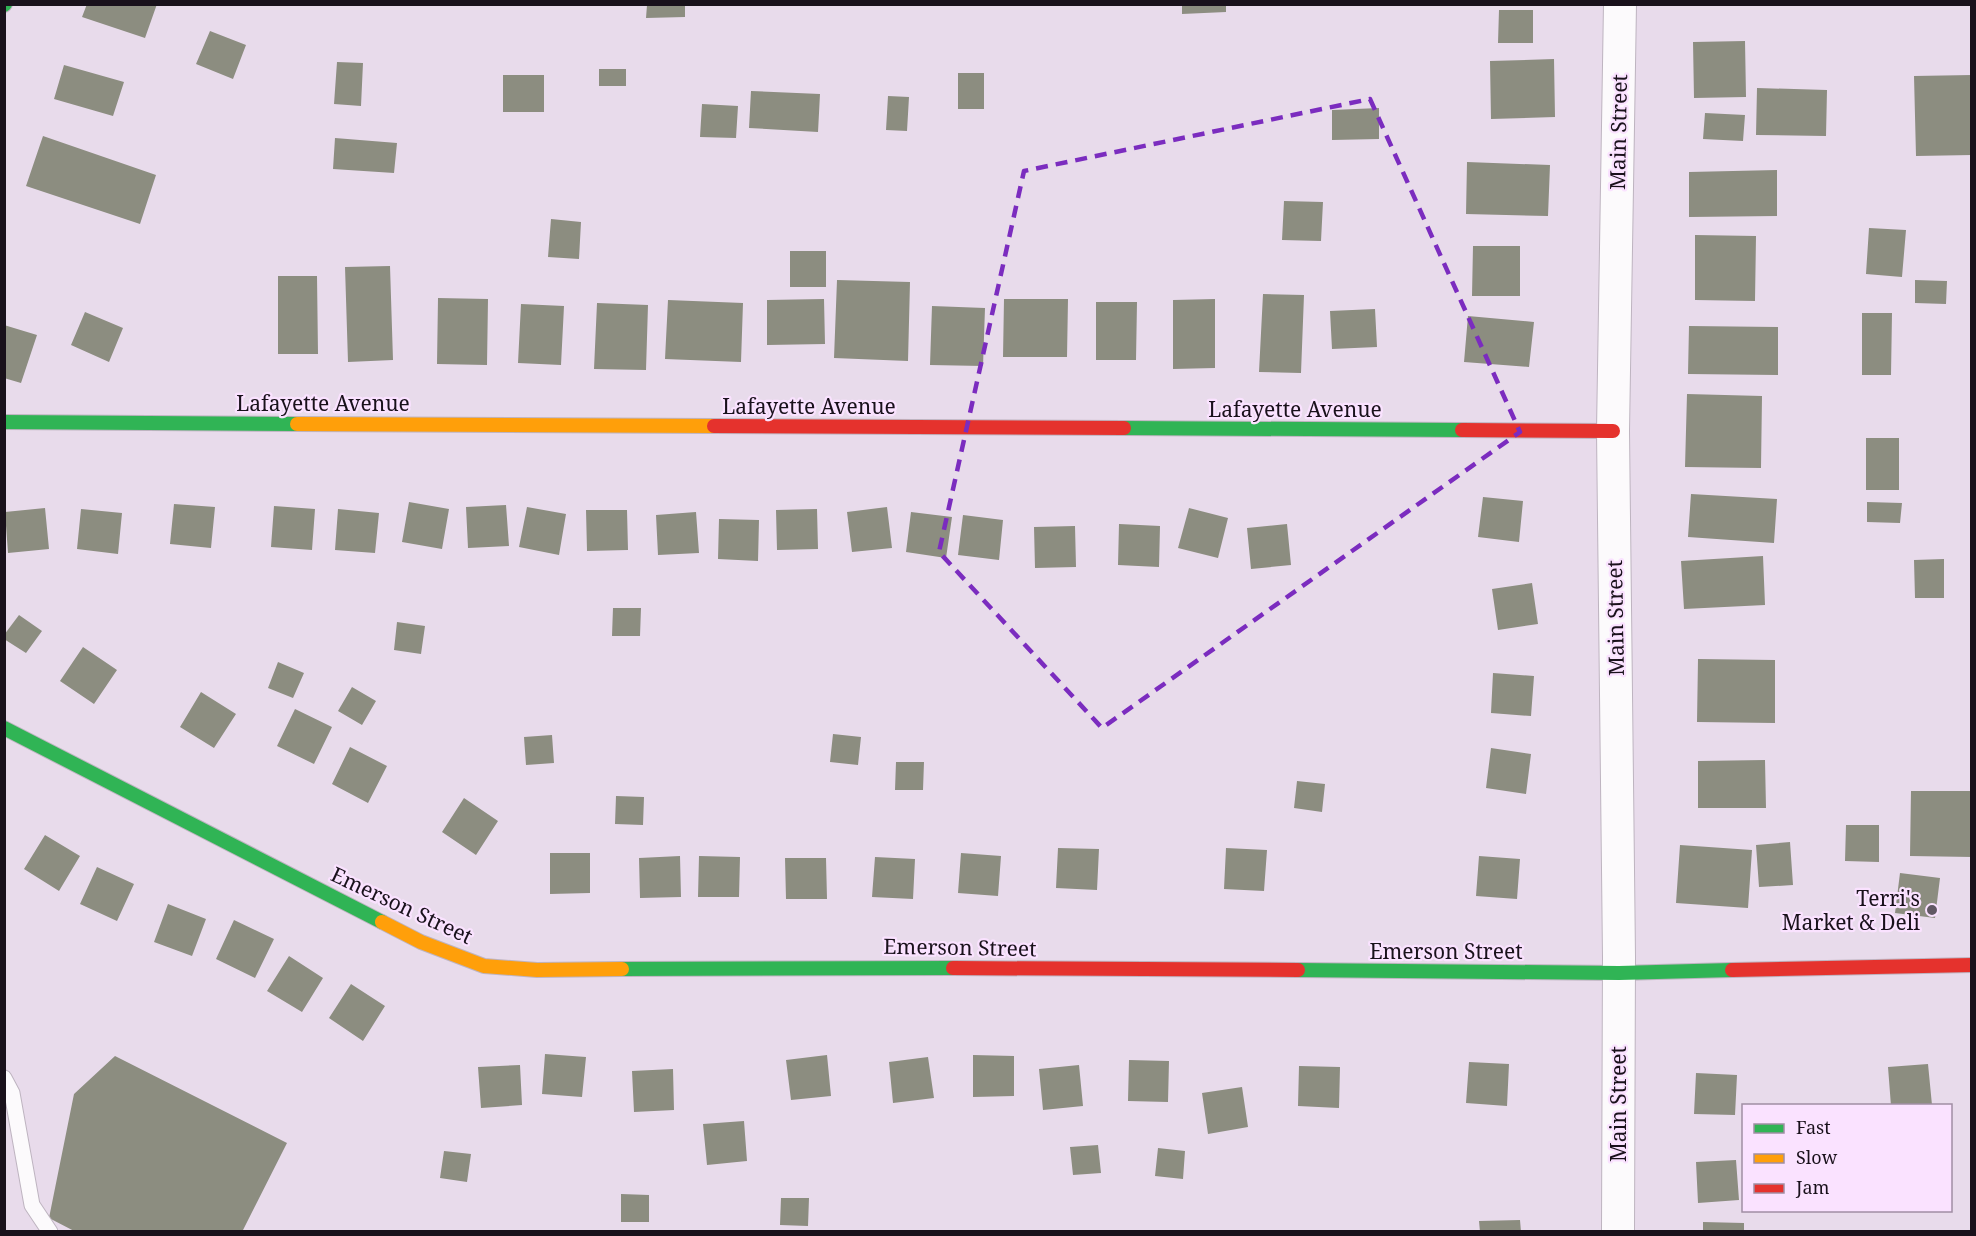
<svg xmlns="http://www.w3.org/2000/svg" width="1976" height="1236" viewBox="0 0 1976 1236" font-family="'Noto Serif',serif">
  <style>
    .building { fill: #8c8d80 }
    .lines { fill: none; stroke-linecap: round; stroke-linejoin: round }
    .lane-casing { stroke: #beb4c0; stroke-width: 17 }
    .street-casing { stroke: #beb4c0; stroke-width: 34 }
    .fast-casing { stroke: #beb4c0; stroke-width: 16 }
    .slow-casing { stroke: #beb4c0; stroke-width: 16 }
    .jam-casing { stroke: #beb4c0; stroke-width: 16 }
    .lane { stroke: #fcfafc; stroke-width: 15 }
    .street { stroke: #fcfafc; stroke-width: 32 }
    .fast { stroke: #30b455; stroke-width: 14 }
    .slow { stroke: #ff9f0a; stroke-width: 14 }
    .jam { stroke: #e5322d; stroke-width: 14 }
    .marked { fill: none; stroke: #7b2cbf; stroke-width: 4.5; stroke-dasharray: 12 8; stroke-linejoin: round }
    .poi-dot { fill: #615864; stroke: #fae2ff; stroke-width: 2 }
    .labels { text-anchor: middle; dominant-baseline: central; stroke-width: 4.5; stroke-linejoin: round; paint-order: stroke }
    .street-label { font-size: 21px; fill: #19111b; stroke: #fae2ff }
    .poi-label { font-size: 21px; fill: #19111b; stroke: #fae2ff; text-anchor: end }
  </style>
  <rect width="100%" height="100%" fill="#e8dbeb"/>
  <path class="building" d="M87 4H157L145 38 82 17Z
    M1182 4H1226V12L1182 14Z
    M647 5H685V17L646 18Z
    M1499 10H1533V43H1498Z
    M210 31 246 45 233 79 196 64Z
    M1745 41 1746 97 1694 98 1693 42Z
    M1554 59 1555 117 1491 119 1490 61Z
    M337 62 363 63 361 106 334 104Z
    M64 65 124 82 113 116 54 99Z
    M599 69H626V86H599Z
    M958 73H984V109H958Z
    M503 75H544V112H503Z
    M1972 75V155L1916 156 1914 76Z
    M1757 88 1827 90 1826 136 1756 135Z
    M751 91 820 94 818 132 749 128Z
    M888 96 909 97 907 131 886 130Z
    M702 104 738 106 736 138 700 137Z
    M1379 108V139L1332 140V110Z
    M1705 113 1745 115 1743 141 1703 139Z
    M43 136 156 175 140 224 26 186Z
    M335 138 397 143 394 173 333 169Z
    M1467 162 1550 165 1548 216 1466 214Z
    M1777 170V216L1689 217V172Z
    M1284 201 1323 202 1321 241 1282 240Z
    M551 219 581 222 579 259 548 257Z
    M1869 228 1906 230 1902 277 1866 274Z
    M1695 235 1756 236 1755 301 1695 300Z
    M1473 246H1520V296H1472Z
    M790 251H826V287H790Z
    M390 266 393 360 348 362 345 267Z
    M278 276H317L318 354H278Z
    M837 280 910 282 908 361 834 358Z
    M1915 280 1947 281 1946 304 1915 303Z
    M1263 294 1304 295 1301 373 1259 372Z
    M438 298 488 299 487 365 437 364Z
    M824 299 825 344 767 345V300Z
    M1004 299H1068L1067 357H1003Z
    M1215 299V368L1173 369V300Z
    M668 300 743 303 741 362 665 359Z
    M1096 302H1137L1136 360H1096Z
    M597 303 648 305 646 370 594 369Z
    M521 304 564 306 561 365 518 363Z
    M932 306 985 308 983 366 930 365Z
    M1375 309 1377 347 1332 349 1330 311Z
    M85 312 123 328 109 362 71 345Z
    M1862 313H1892L1891 375H1862Z
    M1468 316 1534 322 1529 367 1464 362Z
    M4 325 37 335 21 383 4 378Z
    M1689 326 1778 327V375L1688 374Z
    M1687 394 1762 396 1761 468 1685 467Z
    M1866 438H1899V490H1866Z
    M1691 494 1777 499 1774 543 1688 537Z
    M1483 497 1523 501 1519 542 1478 537Z
    M409 502 449 509 442 549 402 542Z
    M1867 502 1902 503 1900 523 1867 522Z
    M174 504 215 507 211 548 170 544Z
    M506 505 509 546 468 548 466 507Z
    M274 506 315 509 312 550 271 547Z
    M527 507 566 514 559 555 519 547Z
    M887 507 892 548 852 552 847 512Z
    M45 508 49 549 8 553 5 512Z
    M1189 508 1228 518 1218 558 1178 548Z
    M81 509 122 513 118 554 77 549Z
    M338 509 379 513 375 553 335 550Z
    M817 509 818 549 777 550 776 510Z
    M586 510H627L628 550 587 551Z
    M696 512 699 553 658 555 656 515Z
    M911 512 952 517 946 558 906 552Z
    M963 515 1003 520 999 560 958 555Z
    M719 519 759 520 758 561 718 559Z
    M1119 524 1160 526 1159 567 1118 565Z
    M1287 524 1291 565 1251 569 1247 528Z
    M1075 526 1076 567 1035 568 1034 527Z
    M1763 556 1765 605 1684 609 1681 561Z
    M1944 559V598H1915L1914 560Z
    M1532 583 1538 624 1498 630 1492 589Z
    M613 608H641L640 636H612Z
    M19 615 42 631 26 653 4 639V635Z
    M397 622 425 626 421 654 394 650Z
    M83 647 117 670 94 704 60 681Z
    M1698 659 1775 660V723L1697 722Z
    M278 662 304 673 293 698 268 688Z
    M1493 673 1534 676 1531 716 1491 713Z
    M352 687 376 701 362 725 338 711Z
    M201 692 236 714 214 748 180 727Z
    M295 709 332 727 314 764 277 746Z
    M833 734 861 737 858 765 830 762Z
    M552 735 554 763 526 765 524 737Z
    M350 747 387 766 368 803 332 784Z
    M1491 748 1531 754 1526 794 1486 788Z
    M1765 760 1766 808H1698V761Z
    M896 762H924L923 790H895Z
    M1297 781 1325 784 1322 812 1294 808Z
    M1911 791H1972V857L1910 856Z
    M616 796 644 797 643 825 615 824Z
    M464 798 498 821 476 855 442 832Z
    M1846 825H1879V862L1845 861Z
    M45 835 80 856 59 891 24 869Z
    M1790 842 1793 885 1759 887 1756 845Z
    M1680 845 1752 850 1748 908 1676 903Z
    M1058 848 1099 849 1097 890 1056 888Z
    M1226 848 1267 850 1264 891 1224 889Z
    M550 853H590V893L550 894Z
    M961 853 1001 856 998 896 958 893Z
    M680 856 681 897 640 898 639 858Z
    M699 856 740 857 739 897H698Z
    M1479 856 1520 859 1517 899 1476 896Z
    M875 857 915 859 913 899 872 897Z
    M785 858H826L827 899H786Z
    M97 867 134 884 117 921 80 904Z
    M1900 873 1940 878 1935 918 1895 913Z
    M168 904 206 919 192 956 154 942Z
    M234 920 274 939 255 978 216 959Z
    M289 956 323 978 302 1012 267 991Z
    M351 984 385 1006 363 1041 329 1018Z
    M545 1054 586 1057 582 1097 542 1094Z
    M827 1055 831 1096 791 1100 786 1060Z
    M973 1055 1014 1056V1096L973 1097Z
    M115 1056 287 1143 242 1232H76L49 1218 74 1094Z
    M928 1057 934 1098 893 1103 889 1062Z
    M1129 1060 1169 1061 1168 1102 1128 1101Z
    M1469 1062 1509 1064 1507 1106 1466 1103Z
    M1928 1064 1932 1105 1891 1106 1888 1067Z
    M520 1065 522 1105 481 1108 478 1067Z
    M1079 1065 1083 1106 1043 1110 1039 1069Z
    M1299 1066 1340 1067 1339 1108 1298 1106Z
    M673 1069 674 1110 634 1112 632 1071Z
    M1696 1073 1737 1075 1735 1115 1694 1114Z
    M1242 1087 1248 1127 1208 1134 1202 1093Z
    M744 1121 747 1161 707 1165 703 1124Z
    M1098 1145 1101 1173 1073 1175 1070 1147Z
    M1158 1148 1185 1151 1183 1179 1155 1176Z
    M444 1151 471 1154 467 1182 440 1178Z
    M1736 1160 1739 1200 1698 1203 1696 1162Z
    M621 1194 649 1195V1222H621Z
    M781 1198H809L808 1226 780 1225Z
    M1520 1220 1521 1232H1480L1479 1221Z
    M1703 1222 1744 1223V1232H1703Z"/>
  <g class="lines">
    <defs>
      <path id="lane" d="M4 1078 12 1093 32 1205 50 1232"/>
      <path id="street" d="M1618 1232 1619 957 1613 431 1620 4"/>
      <path id="fast" d="M4 5 5 4
        M4 422 297 424
        M1124 428 1462 430
        M4 728 382 922
        M622 969 953 968
        M1298 970 1619 973 1732 970"/>
      <path id="slow" d="M297 424 714 426
        M382 922 421 942 484 966 537 970 622 969"/>
      <path id="jam" d="M714 426 1124 428
        M1462 430 1613 431
        M953 968 1298 970
        M1732 970 1972 965"/>
    </defs>
    <use href="#lane" class="lane-casing"/>
    <use href="#street" class="street-casing"/>
    <use href="#fast" class="fast-casing"/>
    <use href="#slow" class="slow-casing"/>
    <use href="#jam" class="jam-casing"/>
    <use href="#lane" class="lane"/>
    <use href="#street" class="street"/>
    <use href="#fast" class="fast"/>
    <use href="#slow" class="slow"/>
    <use href="#jam" class="jam"/>
  </g>
  <path class="marked" d="M1370 99 1520 432 1102 728 939 552 1024 171Z"/>
  <circle class="poi-dot" cx="1932" cy="910" r="6"/>
  <g class="labels">
    <g class="street-label">
      <text transform="translate(1618 132) rotate(-89)">Main Street</text>
      <text x="323" y="403">Lafayette Avenue</text>
      <text x="809" y="406">Lafayette Avenue</text>
      <text x="1295" y="409">Lafayette Avenue</text>
      <text transform="translate(1615 618) rotate(-91)">Main Street</text>
      <text transform="translate(402 905) rotate(25)">Emerson Street</text>
      <text transform="translate(960 947) rotate(1)">Emerson Street</text>
      <text x="1446" y="951">Emerson Street</text>
      <text transform="translate(1618 1104) rotate(-90)">Main Street</text>
    </g>
    <g class="poi-label">
      <text x="1920" y="898">Terri's<tspan x="1920" dy="24">Market &amp; Deli</tspan></text>
    </g>
  </g>
  <rect width="1976" height="1236" fill="none" stroke="#19111b" stroke-width="12"/>
  <rect x="1742" y="1104" width="210" height="108" fill="#fae2ff" stroke="#a08ea4" stroke-width="1.5"/>
  <rect x="1754" y="1124" width="30" height="9" fill="#30b455" stroke="#a08ea4" stroke-width="1.5"/>
  <text x="1796" y="1134" font-size="18" fill="#19111b">Fast</text>
  <rect x="1754" y="1154" width="30" height="9" fill="#ff9f0a" stroke="#a08ea4" stroke-width="1.5"/>
  <text x="1796" y="1164" font-size="18" fill="#19111b">Slow</text>
  <rect x="1754" y="1184" width="30" height="9" fill="#e5322d" stroke="#a08ea4" stroke-width="1.5"/>
  <text x="1796" y="1194" font-size="18" fill="#19111b">Jam</text>
</svg>
